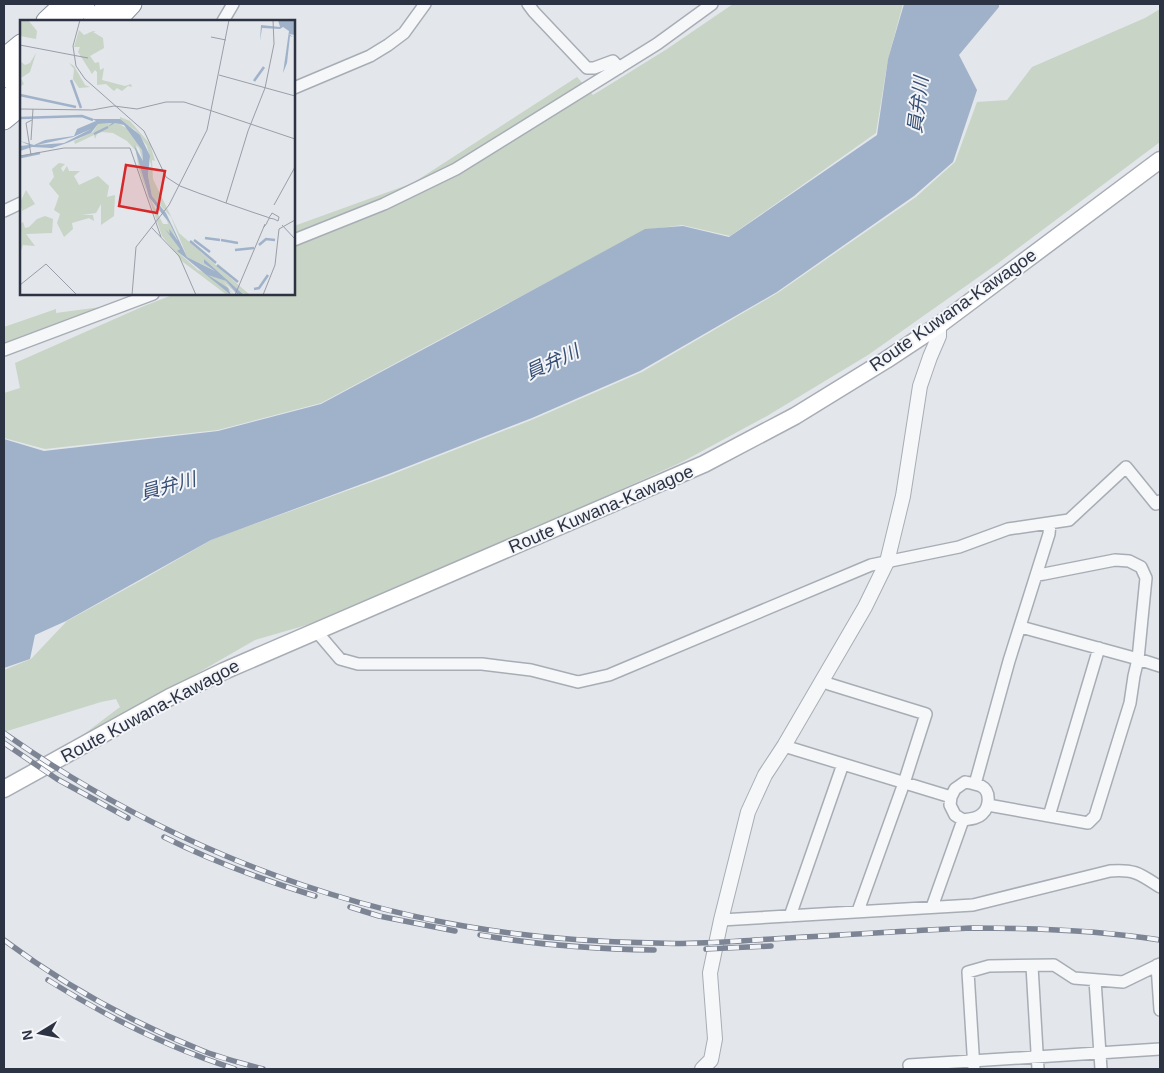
<svg xmlns="http://www.w3.org/2000/svg" width="1164" height="1073" viewBox="0 0 1164 1073" font-family="Helvetica,'Noto Sans JP',sans-serif">
  <style>
    .green { fill: #c8d4c5 }
    .water { fill: #a0b2c9 }
    .lines { fill: none; stroke-linecap: round; stroke-linejoin: round }
    .minor-casing { stroke: #a8adb5; stroke-width: 14 }
    .tertiary-casing { stroke: #a8adb5; stroke-width: 16 }
    .secondary-casing { stroke: #a8adb5; stroke-width: 19 }
    .trunk-casing { stroke: #8b93a1; stroke-width: 21 }
    .minor { stroke: #f6f7f9; stroke-width: 11 }
    .tertiary { stroke: #f6f7f9; stroke-width: 14 }
    .secondary { stroke: #fff; stroke-width: 16 }
    .trunk { stroke: #fff; stroke-width: 19 }
    .rail-casing { stroke: #7d8594; stroke-width: 5.5 }
    .rail { stroke: #f3f5f8; stroke-width: 4; stroke-dasharray: 11; stroke-linecap: butt }
    .labels { text-anchor: middle; dominant-baseline: central; stroke-width: 4; stroke-linejoin: round; paint-order: stroke }
    .street-label { font-size: 18px; fill: #2c3343; stroke: #f3f5f8 }
    .water-label { font-size: 19px; font-style: italic; fill: #374f75; stroke: #f3f5f8 }
    .inset-river { fill: none; stroke: #a0b2c9; stroke-width: 2.5 }
    .inset-road { fill: none; stroke: #9a9ea8; stroke-width: 1 }
    .view { fill: #d62828; fill-opacity: 0.15; stroke: #d62828; stroke-width: 2.5 }
    .inset-edge { fill: none; stroke: #2c3343; stroke-width: 2.5 }
  </style>
  <rect width="100%" height="100%" fill="#e3e6eb"/>
  <path class="green" d="M733 4H903L888 59 876 133 730 236 682 225 645 230 321 403 218 430 45 449 4 438V393L20 388 15 363 144 306 175 294H294V226L413 183 577 77 593 95 667 49Z
    M1160 9V142L997 264 868 355 767 416 682 462 341 615 255 640 59 753 120 707 116 699 101 702 4 732V670L31 659 67 621 142 580 213 539 388 476 534 419 642 372 779 292 916 197 955 162 977 102 1007 100 1032 67 1145 18Z
    M101 307H106L4 345V327L56 309V313Z"/>
  <path class="water" d="M904 4H999V7L959 55 977 90 953 162 914 196 777 292 640 371 532 418 386 475 211 540 66 621 35 635 30 659 4 668V439L44 451 218 431 321 404 452 334 645 229 683 226 729 237 877 135 888 59Z"/>
  <g class="lines">
    <defs>
      <path id="minor" d="M528 4 534 12 587 68H594L613 61 619 68
        M223 21 233 4
        M294 88 370 56 388 45 404 33 425 4
        M4 211 21 203
        M294 240 384 204 456 169 657 44 712 4
        M4 350 153 294
        M1021 627 1138 659 1160 666
        M317 632 340 659 358 664H482L531 670 578 682 609 675 871 565 959 547 1008 529 1069 520 1126 467 1156 504 1160 501
        M823 680 829 684 926 714 904 783 858 911
        M784 746 951 797
        M975 784 1009 661 1049 534 1050 523
        M988 805 1088 823 1095 816 1130 703 1134 676 1138 659 1146 578 1141 567 1129 561 1115 560 1044 574 1037 575
        M1049 816 1099 648
        M932 907 963 820C970 819 977 819 982 814 990 807 991 791 981 786 976 784 970 783 965 782L955 789 951 797 950 805 955 815 963 820
        M790 916 843 764
        M721 920 973 905 1110 871C1135 869 1140 874 1160 887
        M1157 965 1160 1010
        M1032 966 1038 1069
        M1095 980 1101 1069
        M910 1069 909 1065 1160 1049
        M974 1069 968 972 989 966 1054 965 1074 978 1123 982 1160 964"/>
      <path id="tertiary" d="M702 1069 711 1060 715 1039 710 973 721 920 748 812 765 775 784 746 865 607 887 562 903 496 920 386 930 357 939 336V325"/>
      <path id="secondary" d="M4 789 170 697 224 671 704 464 795 416 886 360 939 325 1160 160"/>
      <path id="trunk" d="M46 21 64 4
        M67 21 85 4
        M93 21 110 4
        M116 21 132 4
        M4 58 21 44
        M4 78 21 64
        M4 102 21 87
        M4 120 21 106"/>
    </defs>
    <use href="#minor" class="minor-casing"/>
    <use href="#tertiary" class="tertiary-casing"/>
    <use href="#secondary" class="secondary-casing"/>
    <use href="#trunk" class="trunk-casing"/>
    <use href="#minor" class="minor"/>
    <use href="#tertiary" class="tertiary"/>
    <use href="#secondary" class="secondary"/>
    <use href="#trunk" class="trunk"/>
    <defs>
      <path id="rail" d="M4 733C140 829 300 898 464 926 527 937 591 942 656 943 694 945 734 941 772 939 838 935 904 931 970 928 1034 928 1097 930 1160 940
        M4 743 57 779 128 818
        M164 837C212 861 263 880 315 896
        M350 907 379 916 455 931
        M480 935C538 945 595 949 654 950
        M4 940C64 985 131 1022 201 1050 220 1058 242 1063 263 1069
        M706 949 771 946
        M48 980C107 1017 169 1048 235 1069"/>
    </defs>
    <use href="#rail" class="rail-casing"/>
    <use href="#rail" class="rail"/>
  </g>
  <g class="labels">
    <g class="street-label">
      <text transform="translate(953 310) rotate(-35)">Route Kuwana-Kawagoe</text>
      <text transform="translate(601 509) rotate(-23)">Route Kuwana-Kawagoe</text>
      <text transform="translate(150 711) rotate(-28)">Route Kuwana-Kawagoe</text>
    </g>
    <g class="water-label">
      <text transform="translate(918 105) rotate(-83)">員弁川</text>
      <text transform="translate(552 362) rotate(-25)">員弁川</text>
      <text transform="translate(168 486) rotate(-15)">員弁川</text>
    </g>
  </g>
  <g transform="translate(20 20)">
    <rect width="275" height="275" fill="#e3e6eb"/>
    <path d="M0 0H8L17 11 16 19 0 16ZM59 10 64 15 73 11 76 12H73L83 18 84 28 70 36 75 43 79 42 80 50 84 48 82 60 105 66 111 64 112 67 108 66 102 71 97 68 94 71 86 64 77 65V52L75 50 72 54 58 32 60 27H54ZM16 33 10 52 1 58 4 64 0 67V41L5 45 10 43ZM49 43 54 46 65 65 70 67 59 68 53 59 54 49ZM100 97 110 101 130 124 135 141 132 140 133 159 159 213 230 275 222 273 184 239 185 243 196 251 167 237 151 197 132 176 128 156 130 146 132 150 127 126 115 110 100 100ZM97 103 110 110 122 130 123 142 119 128 116 125 127 172 143 204H148L147 200 150 204 160 227 159 233 178 250 206 261 218 275 204 262 214 275 208 269 211 275H207L163 242 142 216 119 150 116 131 107 121 93 113 82 112 77 114 75 119 74 115 55 124 54 121 73 112 78 104ZM39 143 45 144 41 148 43 152 47 146 49 151H60L54 156 59 165 78 156 89 166 87 177 95 175 94 196 81 205V184L76 193 62 195H73L74 201 69 198 52 203 53 209 44 217 37 203 40 194 34 190 39 176 29 164 34 157 32 149ZM6 170 15 184 2 191 0 183ZM25 196 33 199 32 213 6 214 15 226 3 225 0 234V204L3 202 5 208 9 207 17 199Z" fill="#c8d4c5"/>
    <path d="M258 0H275V15L269 14 273 17 270 16 267 43 263 53 269 11 263 7 260 9 242 8 240 21 241 5 260 7ZM72 99H100L120 115 130 136 128 156 132 176 146 193 167 237 195 251 184 243V239L224 275H218L206 261 188 255 208 268 211 275 157 231 160 229 145 209 150 214 149 209 150 210 158 221 150 204 129 177 114 125 123 141 122 130 104 105 95 103 88 107 92 103 78 104 71 113 47 123 32 128 12 127 0 131V126L9 125 0 121 14 125 25 120 54 116 57 109 76 101ZM71 109 44 123 17 125 53 117Z" fill="#a0b2c9" fill-rule="evenodd"/>
    <path class="inset-river" d="M51 60 61 88M234 61 244 47M0 75 56 87M0 98 62 96 73 100M74 114 88 107M1 137 20 133M185 218 200 220M174 220 190 232M201 220 218 223M170 221 196 243M239 225 246 219 255 220M215 230 234 228M197 245 218 262M234 269 239 268 248 255"/>
    <path class="inset-road" d="M60 0 53 26 56 46 65 59 124 111 146 157 160 166 181 174 184 175 206 183 235 193 247 197 249 198 254 199 258 201 259 197 252 193 251 195 250 196 249 198V199L247 202V203L244 207M191 17 206 20M0 25 68 38M199 55 275 76M94 86 117 89 146 82H164L192 91M0 89 72 90 94 86M192 91 275 119M11 120 13 89M11 135 6 103 12 100M0 136 44 128H110L141 217M206 183 228 111 245 68 254 24 253 0M254 185 275 147M262 205 275 219M131 207 159 236 176 275M0 265 26 244 57 275M112 275 116 227 149 185 187 110 209 0M215 275 245 204M243 275 255 245 259 209 275 200"/>
    <path class="view" d="M106 145 145 151 137 193 99 186Z"/>
    <rect width="275" height="275" class="inset-edge"/>
  </g>
  <rect width="1164" height="1073" fill="none" stroke="#2c3343" stroke-width="10"/>
  <g transform="translate(40 1033) rotate(260)" stroke="#f3f5f8" stroke-width="4" paint-order="stroke">
  <path d="M0-4L9 19L0 12L-9 19Z" fill="#2c3343"/>
  <text y="-8" font-size="14" font-weight="bold" text-anchor="middle" fill="#2c3343">N</text>
  </g>
</svg>
